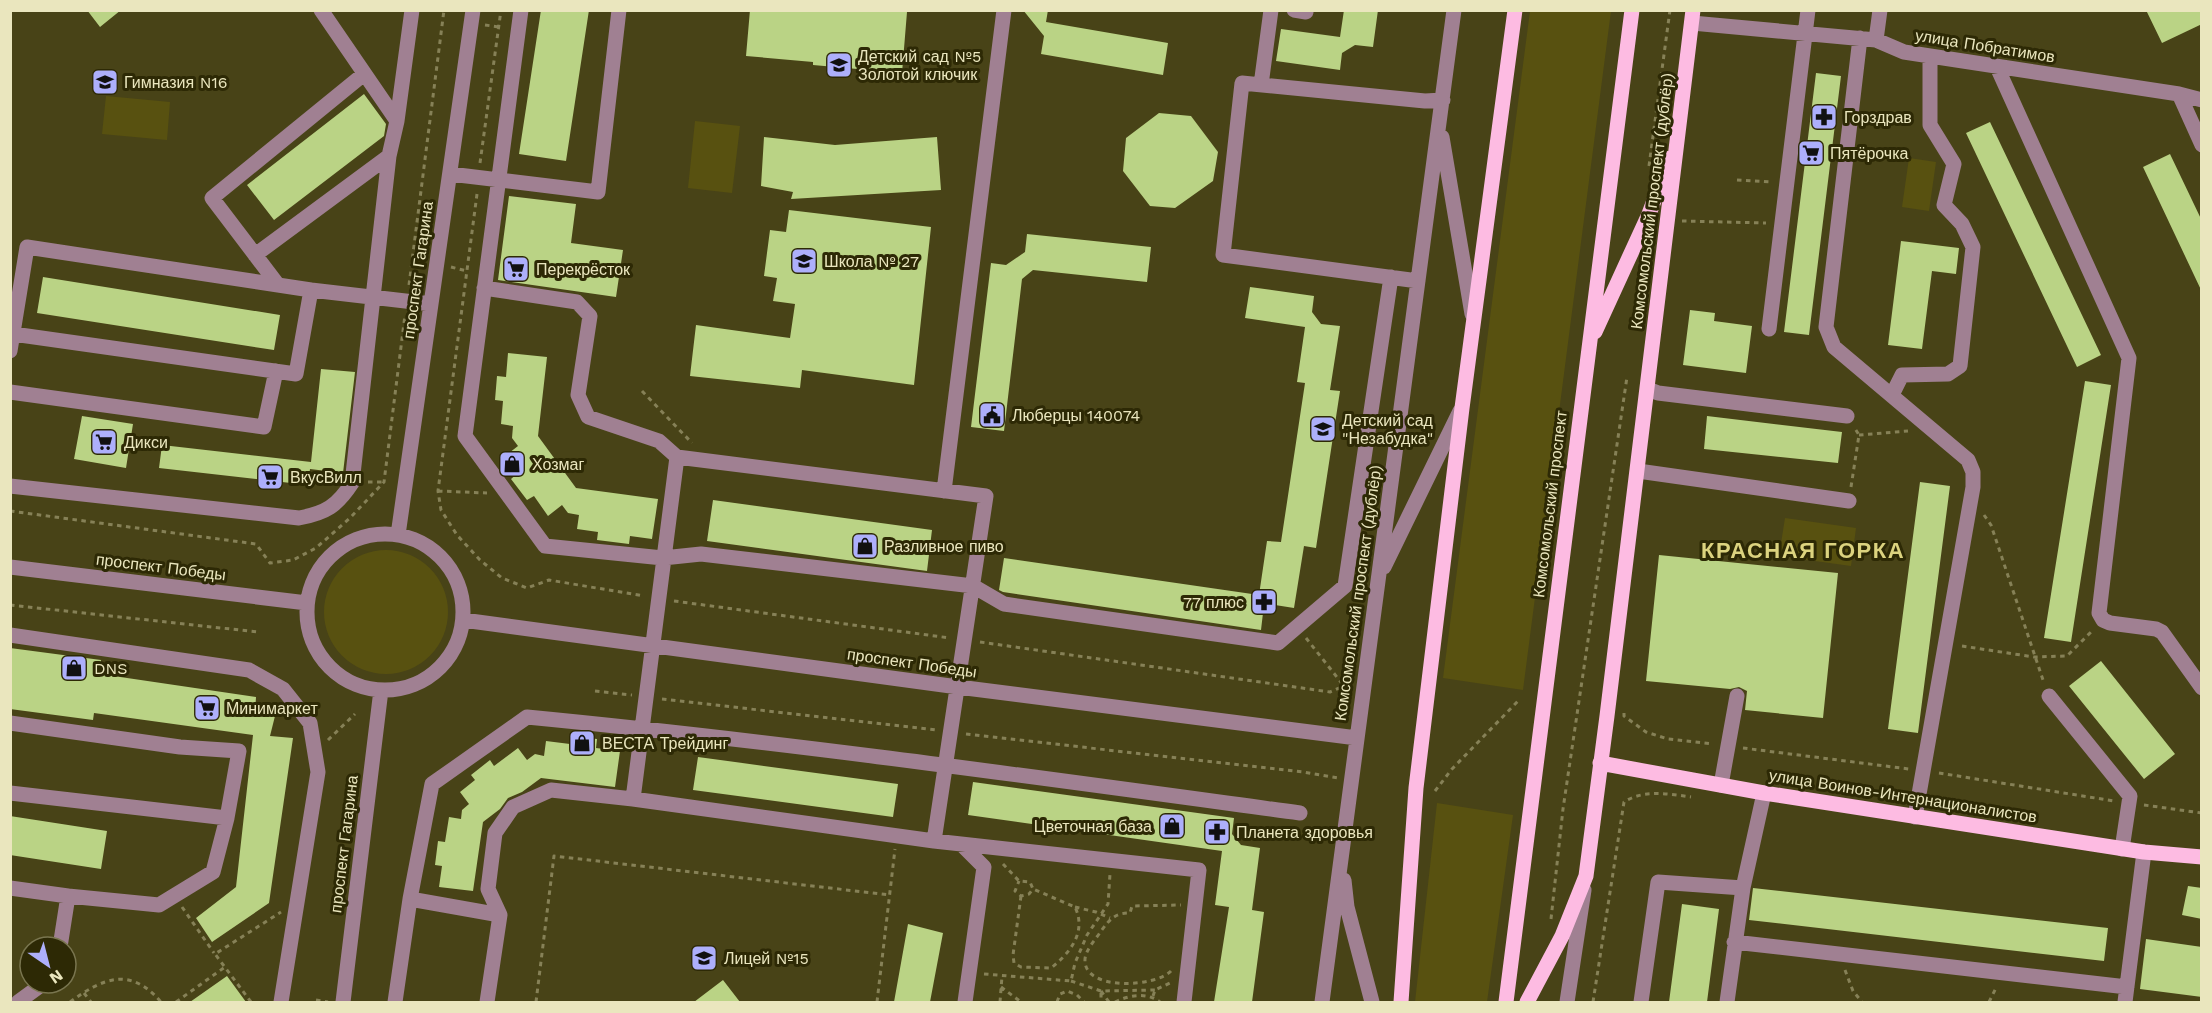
<svg xmlns="http://www.w3.org/2000/svg" width="2212" height="1013" viewBox="0 0 2212 1013" font-family="'Work Sans',sans-serif">
  <style>
    .green { fill: #585110 }
    .building { fill: #bad385 }
    .lines { fill: none; stroke-linecap: round; stroke-linejoin: round }
    .path { stroke: #868157; stroke-width: 3; stroke-dasharray: 4.5 4.5; stroke-linecap: butt }
    .minor { stroke: #a08092; stroke-width: 15 }
    .major { stroke: #fdbbe2; stroke-width: 15 }
    .labels { text-anchor: middle; dominant-baseline: central; stroke-width: 6; stroke-linejoin: round; paint-order: stroke }
    .street-label { font-size: 16px; fill: #eae6be; stroke: #2d2905 }
    .poi-label { font-size: 16px; fill: #eae6be; stroke: #2d2905; text-anchor: start }
    .district-label { font-size: 22px; font-weight: bold; letter-spacing: 1.5px; fill: #dcd37f; stroke: #2d2905 }
  </style>
  <rect width="100%" height="100%" fill="#484317"/>
  <path class="green" d="M1530 11H1611L1523 690 1443 678Z
    M106 96 170 102 167 140 102 134Z
    M695 121 740 126 732 193 688 188Z
    M1909 158 1936 162 1929 211 1902 207Z
    M1785 518 1856 528 1851 566 1779 556Z
    M324 612a62 62 0 1 1 124 0a62 62 0 1 1-124 0Z
    M1437 803 1513 815 1487 1002H1415Z"/>
  <path class="building" d="M87 10H121L100 27Z
    M541 10H589L566 161 519 154Z
    M750 10 907 12 902 73 813 65V62L746 56Z
    M1023 10H1048L1046 22 1168 43 1163 75 1041 54 1044 36Z
    M1344 10H1378L1373 47 1355 45 1342 53 1340 70 1276 61 1281 29 1340 37Z
    M2146 10H2202V24L2162 43Z
    M1816 73 1841 76 1809 335 1784 332Z
    M364 94 386 124 384 136 274 220 247 185Z
    M1159 113 1191 116 1218 152 1213 181 1175 208 1150 206 1123 171 1126 138Z
    M1990 122 2101 355 2077 367 1966 133Z
    M764 137 835 145 937 137 941 190 791 199 793 192 761 186Z
    M2170 154 2202 221V292L2143 167Z
    M509 196 576 204 571 243 623 250 616 297 498 280Z
    M789 210 931 227 914 385 802 370 800 388 690 376 696 325 790 338 795 304 773 301 777 278 764 276 770 230 786 232Z
    M1027 234 1151 247 1147 282 1033 270 1022 279 1004 431 971 427 991 263 1006 265 1025 252Z
    M1901 241 1959 248 1956 274 1932 271 1922 349 1888 345Z
    M43 277 280 315 274 350 37 313Z
    M1250 287 1314 296 1312 312 1321 324 1340 326 1330 390 1340 391 1316 548 1304 546 1294 608 1275 605 1263 613 1261 630 1003 592 999 590 1004 558 1259 595 1267 541 1281 542 1305 383 1297 382 1305 327 1245 318Z
    M1690 310 1715 313 1714 321 1752 326 1746 373 1683 365Z
    M508 353 547 357 538 436 576 488 658 499 652 539 630 536 629 544 597 540 598 532 577 529 579 515 568 513 562 505 548 516 534 496 527 500 511 479 518 473 505 456 518 446 512 438 513 426 501 424 503 401 495 400 497 376 506 377Z
    M321 369 355 372 343 473 310 469 308 485 159 468 162 445 311 462Z
    M2085 381 2111 385 2071 642 2044 638Z
    M82 416 133 424 126 468 74 459Z
    M1707 416 1842 432 1838 463 1704 449Z
    M1920 482 1950 486 1918 733 1888 729Z
    M713 500 932 530 927 571 707 541Z
    M1659 555 1838 573 1823 718 1745 710 1747 691 1739 687 1730 689 1646 681Z
    M10 648 101 660 100 674 256 697 255 713 275 716 270 736 293 738 269 903 212 942 196 918 236 887 253 735 94 713 93 720 10 709Z
    M2101 661 2175 754 2144 779 2069 686Z
    M572 736 597 739 596 748 620 751 615 787 541 778 522 792 508 798 500 809 483 822 473 891 439 887 442 866 435 865 438 841 445 842 449 817 461 819 462 810 469 804 460 792 475 780 471 775 490 760 494 766 518 748 527 760 535 754 544 756 546 741 570 744Z
    M698 757 898 784 893 817 693 790Z
    M973 782 1234 818 1232 834 1241 845 1260 848 1252 910 1264 912 1252 1002H1214L1229 907 1215 905 1222 851 968 815Z
    M10 816 107 831 101 869 10 855Z
    M2188 886 2202 888V919L2182 915Z
    M1753 888 2108 928 2104 961 1749 920Z
    M1682 904 1719 909 1707 1002H1669Z
    M908 924 943 933 930 1002H894Z
    M2146 939 2202 947V997L2140 989Z
    M227 976 246 1002H190Z
    M723 980 740 1002H694Z"/>
  <g class="lines">
    <path class="path" d="M485 25 499 27
      M480 163 501 10
      M1649 166 1670 10
      M1737 180 1771 182
      M477 194 438 491 441 510 457 535 480 560 502 578 527 588 549 580 644 596
      M1682 221 1766 223
      M451 267 467 271
      M409 285 444 10
      M642 391 692 443
      M1859 435 1908 431
      M368 482H384
      M1851 487 1859 435 1854 427
      M438 491 487 493
      M10 511 256 544 270 563 293 560 316 548 350 518 384 482 405 315
      M1984 515 1991 525 2044 683
      M674 601 950 638
      M10 605 258 632
      M1306 638 1344 686
      M980 642 1330 692 1344 686 1348 678
      M1962 646 2034 657 2067 656 2093 630
      M595 691 632 695
      M662 699 936 730
      M1624 713V716L1646 732 1668 739 1713 744
      M966 734 1303 772 1338 778
      M328 740 355 714
      M1743 748 1909 769
      M1939 773 2114 801
      M1435 791 1452 769 1519 700
      M2144 805 2202 813
      M1003 864 1019 881 1030 882 1033 889 1029 894 1021 896 1015 891 1019 881
      M1021 896 1013 955 1014 963 1021 967 1051 968C1070 953 1087 932 1075 907L1033 889
      M182 907 214 953
      M1075 907 1096 912 1110 918
      M1551 919 1563 809 1627 377
      M1845 970 1853 991 1862 1002
      M1171 971C1156 987 1083 992 1085 959 1086 949 1096 939 1101 931 1110 919 1115 913 1130 913L1132 906 1181 905
      M984 974 1071 981 1075 963 1087 935 1108 904 1110 874
      M1071 981 1101 991 1155 990
      M1001 987 1021 1002
      M1101 991 1109 1002
      M84 993 91 1002
      M1101 993V1002
      M1153 996 1155 990 1170 983
      M316 1000 328 1002
      M70 1002C103 978 130 966 161 1002
      M176 1002 225 967
      M251 1002 215 954 281 912
      M536 1002 554 856 890 895
      M877 1002 895 849
      M1000 1002 1002 976
      M1057 1002 1060 994 1067 991 1077 995 1084 1002
      M1115 1002C1129 995 1147 992 1160 1002
      M1593 1002 1624 802C1644 789 1669 794 1691 797
      M1989 1002 1996 988"/>
    <path class="minor" d="M321 10 397 121
      M521 10 465 436 545 546 663 558 701 554 973 586 1004 604 1278 643 1345 586 1391 277
      M1294 10 1306 12V10
      M1692 23 1876 40 1904 52 2179 94 2202 100
      M1860 38 1826 327 1834 347 1968 460 1973 472V487L1915 817
      M1876 40 1880 10
      M1997 67 2129 358 2099 613 2103 620 2110 623 2156 629 2162 632 2202 688
      M1261 85 1271 10
      M2179 94 2202 145
      M1442 137 1472 314
      M450 174 598 192 619 10
      M255 255 389 156
      M1418 281 1223 255 1242 83 1425 101 1443 100
      M278 285 212 198 364 74
      M484 288 577 302 590 316 578 395 588 417 659 441 677 457
      M311 290 431 304
      M1769 329 1808 10
      M10 351 27 247 311 290 296 374 13 334
      M1648 389 1658 393 1847 416
      M10 392 264 427 276 371
      M1892 395 1902 375 1948 374 1960 366 1973 247 1962 224 1944 205 1954 164 1930 125V56
      M677 457 986 496 934 841 633 799Z
      M1638 471 1849 501
      M10 486 299 518C326 513 337 506 352 483L389 156 397 121 412 10
      M944 491 1004 10
      M307 612a78 78 0 1 1 156 0a78 78 0 1 1-156 0Z
      M398 535 473 10
      M10 567 307 603
      M1384 567 1460 411
      M463 620 958 687 1357 738
      M10 635 249 670 283 689 310 723 318 772 281 1002
      M2049 696 2130 796 2122 849
      M10 723 180 747 239 751 227 818 10 793
      M1721 785 1737 696
      M934 841 1199 870 1184 1002
      M961 844 984 867 965 1002
      M1344 880 1347 907 1372 1002
      M10 888 68 896 159 905 213 872 227 818
      M410 899 500 915
      M1734 942 2127 987
      M60 947 68 896
      M18 1002 44 983
      M343 1002 381 690
      M395 1002 410 899 432 784 527 717C785 742 1042 778 1300 813
      M487 1002 500 915 488 889 495 833 513 807 551 790 633 799
      M1322 1002 1454 10
      M1567 1002 1584 890
      M1641 1002 1658 882 1743 888 1764 793
      M1727 1002 1743 888
      M2125 1002 2144 852"/>
    <path class="major" d="M1595 332 1649 214 1670 158
      M1600 763 1764 793 2144 852 2202 857
      M1401 1002 1416 788 1462 408 1515 10
      M1506 1002 1632 10
      M1527 1002 1562 936 1586 876 1607 716 1693 10"/>
  </g>
  <defs>
    <symbol id="school-square" viewBox="-11 -11 22 22"><rect x="-9" y="-9" width="18" height="18" rx="4" fill="#adaffb" stroke="#2d2905"/><path d="M0-5L7-2L0 1L-7-2ZM-4 1L0 2.5L4 1V4Q0 6-4 4Z" fill="#111"/></symbol>
    <symbol id="pharmacy-square" viewBox="-11 -11 22 22"><rect x="-9" y="-9" width="18" height="18" rx="4" fill="#adaffb" stroke="#2d2905"/><path d="M-2-6h4v4h4v4h-4v4h-4v-4h-4v-4h4Z" fill="#111"/></symbol>
    <symbol id="supermarket-square" viewBox="-11 -11 22 22"><rect x="-9" y="-9" width="18" height="18" rx="4" fill="#adaffb" stroke="#2d2905"/><path d="M-6-5.5h2.5l.6 2H6L4.5 2H-2.5L-4.4-4H-6ZM-1.5 3.2a1.3 1.3 0 1 0 .1 0ZM3 3.2a1.3 1.3 0 1 0 .1 0Z" fill="#111"/></symbol>
    <symbol id="civic-square" viewBox="-11 -11 22 22"><rect x="-9" y="-9" width="18" height="18" rx="4" fill="#adaffb" stroke="#2d2905"/><path d="M-.6-6.5H3V-4.5H.6V-3L4-1V1h2V6H-6V1h2V-1L-.6-3ZM-1.2 2.5V6h2.4V2.5Z" fill="#111"/></symbol>
    <symbol id="shop-square" viewBox="-11 -11 22 22"><rect x="-9" y="-9" width="18" height="18" rx="4" fill="#adaffb" stroke="#2d2905"/><path d="M-5-2.5h2.3a2.7 3.5 0 0 1 5.4 0H5L5.5 6h-11ZM-1.5-2.5h3a1.5 2.3 0 0 0-3 0Z" fill="#111"/></symbol>
  </defs>
  <g fill-rule="evenodd">
    <use href="#school-square" x="824" y="50" width="30" height="30"/>
    <use href="#school-square" x="90" y="67" width="30" height="30"/>
    <use href="#pharmacy-square" x="1809" y="102" width="30" height="30"/>
    <use href="#supermarket-square" x="1796" y="138" width="30" height="30"/>
    <use href="#school-square" x="789" y="246" width="30" height="30"/>
    <use href="#supermarket-square" x="501" y="254" width="30" height="30"/>
    <use href="#civic-square" x="977" y="400" width="30" height="30"/>
    <use href="#school-square" x="1308" y="414" width="30" height="30"/>
    <use href="#supermarket-square" x="89" y="427" width="30" height="30"/>
    <use href="#shop-square" x="497" y="449" width="30" height="30"/>
    <use href="#supermarket-square" x="255" y="462" width="30" height="30"/>
    <use href="#shop-square" x="850" y="531" width="30" height="30"/>
    <use href="#pharmacy-square" x="1249" y="587" width="30" height="30"/>
    <use href="#shop-square" x="59" y="653" width="30" height="30"/>
    <use href="#supermarket-square" x="192" y="693" width="30" height="30"/>
    <use href="#shop-square" x="567" y="728" width="30" height="30"/>
    <use href="#shop-square" x="1157" y="811" width="30" height="30"/>
    <use href="#pharmacy-square" x="1202" y="817" width="30" height="30"/>
    <use href="#school-square" x="689" y="943" width="30" height="30"/>
  </g>
  <g class="labels">
    <g class="street-label">
      <text transform="translate(1985 46) rotate(9)">улица Побратимов</text>
      <text transform="translate(1652 201) rotate(-83)">Комсомольский проспект (дублёр)</text>
      <text transform="translate(418 270) rotate(-82)">проспект Гагарина</text>
      <text transform="translate(1550 504) rotate(-83)">Комсомольский проспект</text>
      <text transform="translate(161 567) rotate(7)">проспект Победы</text>
      <text transform="translate(1358 593) rotate(-82)">Комсомольский проспект (дублёр)</text>
      <text transform="translate(912 663) rotate(8)">проспект Победы</text>
      <text transform="translate(1903 796) rotate(9)">улица Воинов-Интернационалистов</text>
      <text transform="translate(344 844) rotate(-83)">проспект Гагарина</text>
    </g>
    <g class="poi-label">
      <text x="858" y="56">Детский сад №5<tspan x="858" dy="18">Золотой ключик</tspan></text>
      <text x="124" y="82">Гимназия N16</text>
      <text x="1844" y="117">Горздрав</text>
      <text x="1830" y="153">Пятёрочка</text>
      <text x="824" y="261">Школа № 27</text>
      <text x="536" y="269">Перекрёсток</text>
      <text x="1012" y="415">Люберцы 140074</text>
      <text x="1342" y="420">Детский сад<tspan x="1342" dy="18">"Незабудка"</tspan></text>
      <text x="124" y="442">Дикси</text>
      <text x="532" y="464">Хозмаг</text>
      <text x="290" y="477">ВкусВилл</text>
      <text x="884" y="546">Разливное пиво</text>
      <text x="1244" y="602" text-anchor="end">77 плюс</text>
      <text x="94" y="668">DNS</text>
      <text x="226" y="708">Минимаркет</text>
      <text x="602" y="743">ВЕСТА Трейдинг</text>
      <text x="1152" y="826" text-anchor="end">Цветочная база</text>
      <text x="1236" y="832">Планета здоровья</text>
      <text x="724" y="958">Лицей №15</text>
    </g>
    <g class="district-label">
      <text x="1803" y="550">КРАСНАЯ ГОРКА</text>
    </g>
  </g>
  <rect width="2212" height="1013" fill="none" stroke="#eae6be" stroke-width="24"/>
  <g transform="translate(48 965) rotate(145)"><circle r="28" fill="#2d2905" stroke="#79754f" stroke-width="1.5"/>
  <path d="M0-4.5L10 22L0 15L-10 22Z" fill="#adaffb"/>
  <text y="-9" font-size="16" font-weight="bold" text-anchor="middle" fill="#eae6be">N</text>
  </g>
</svg>
